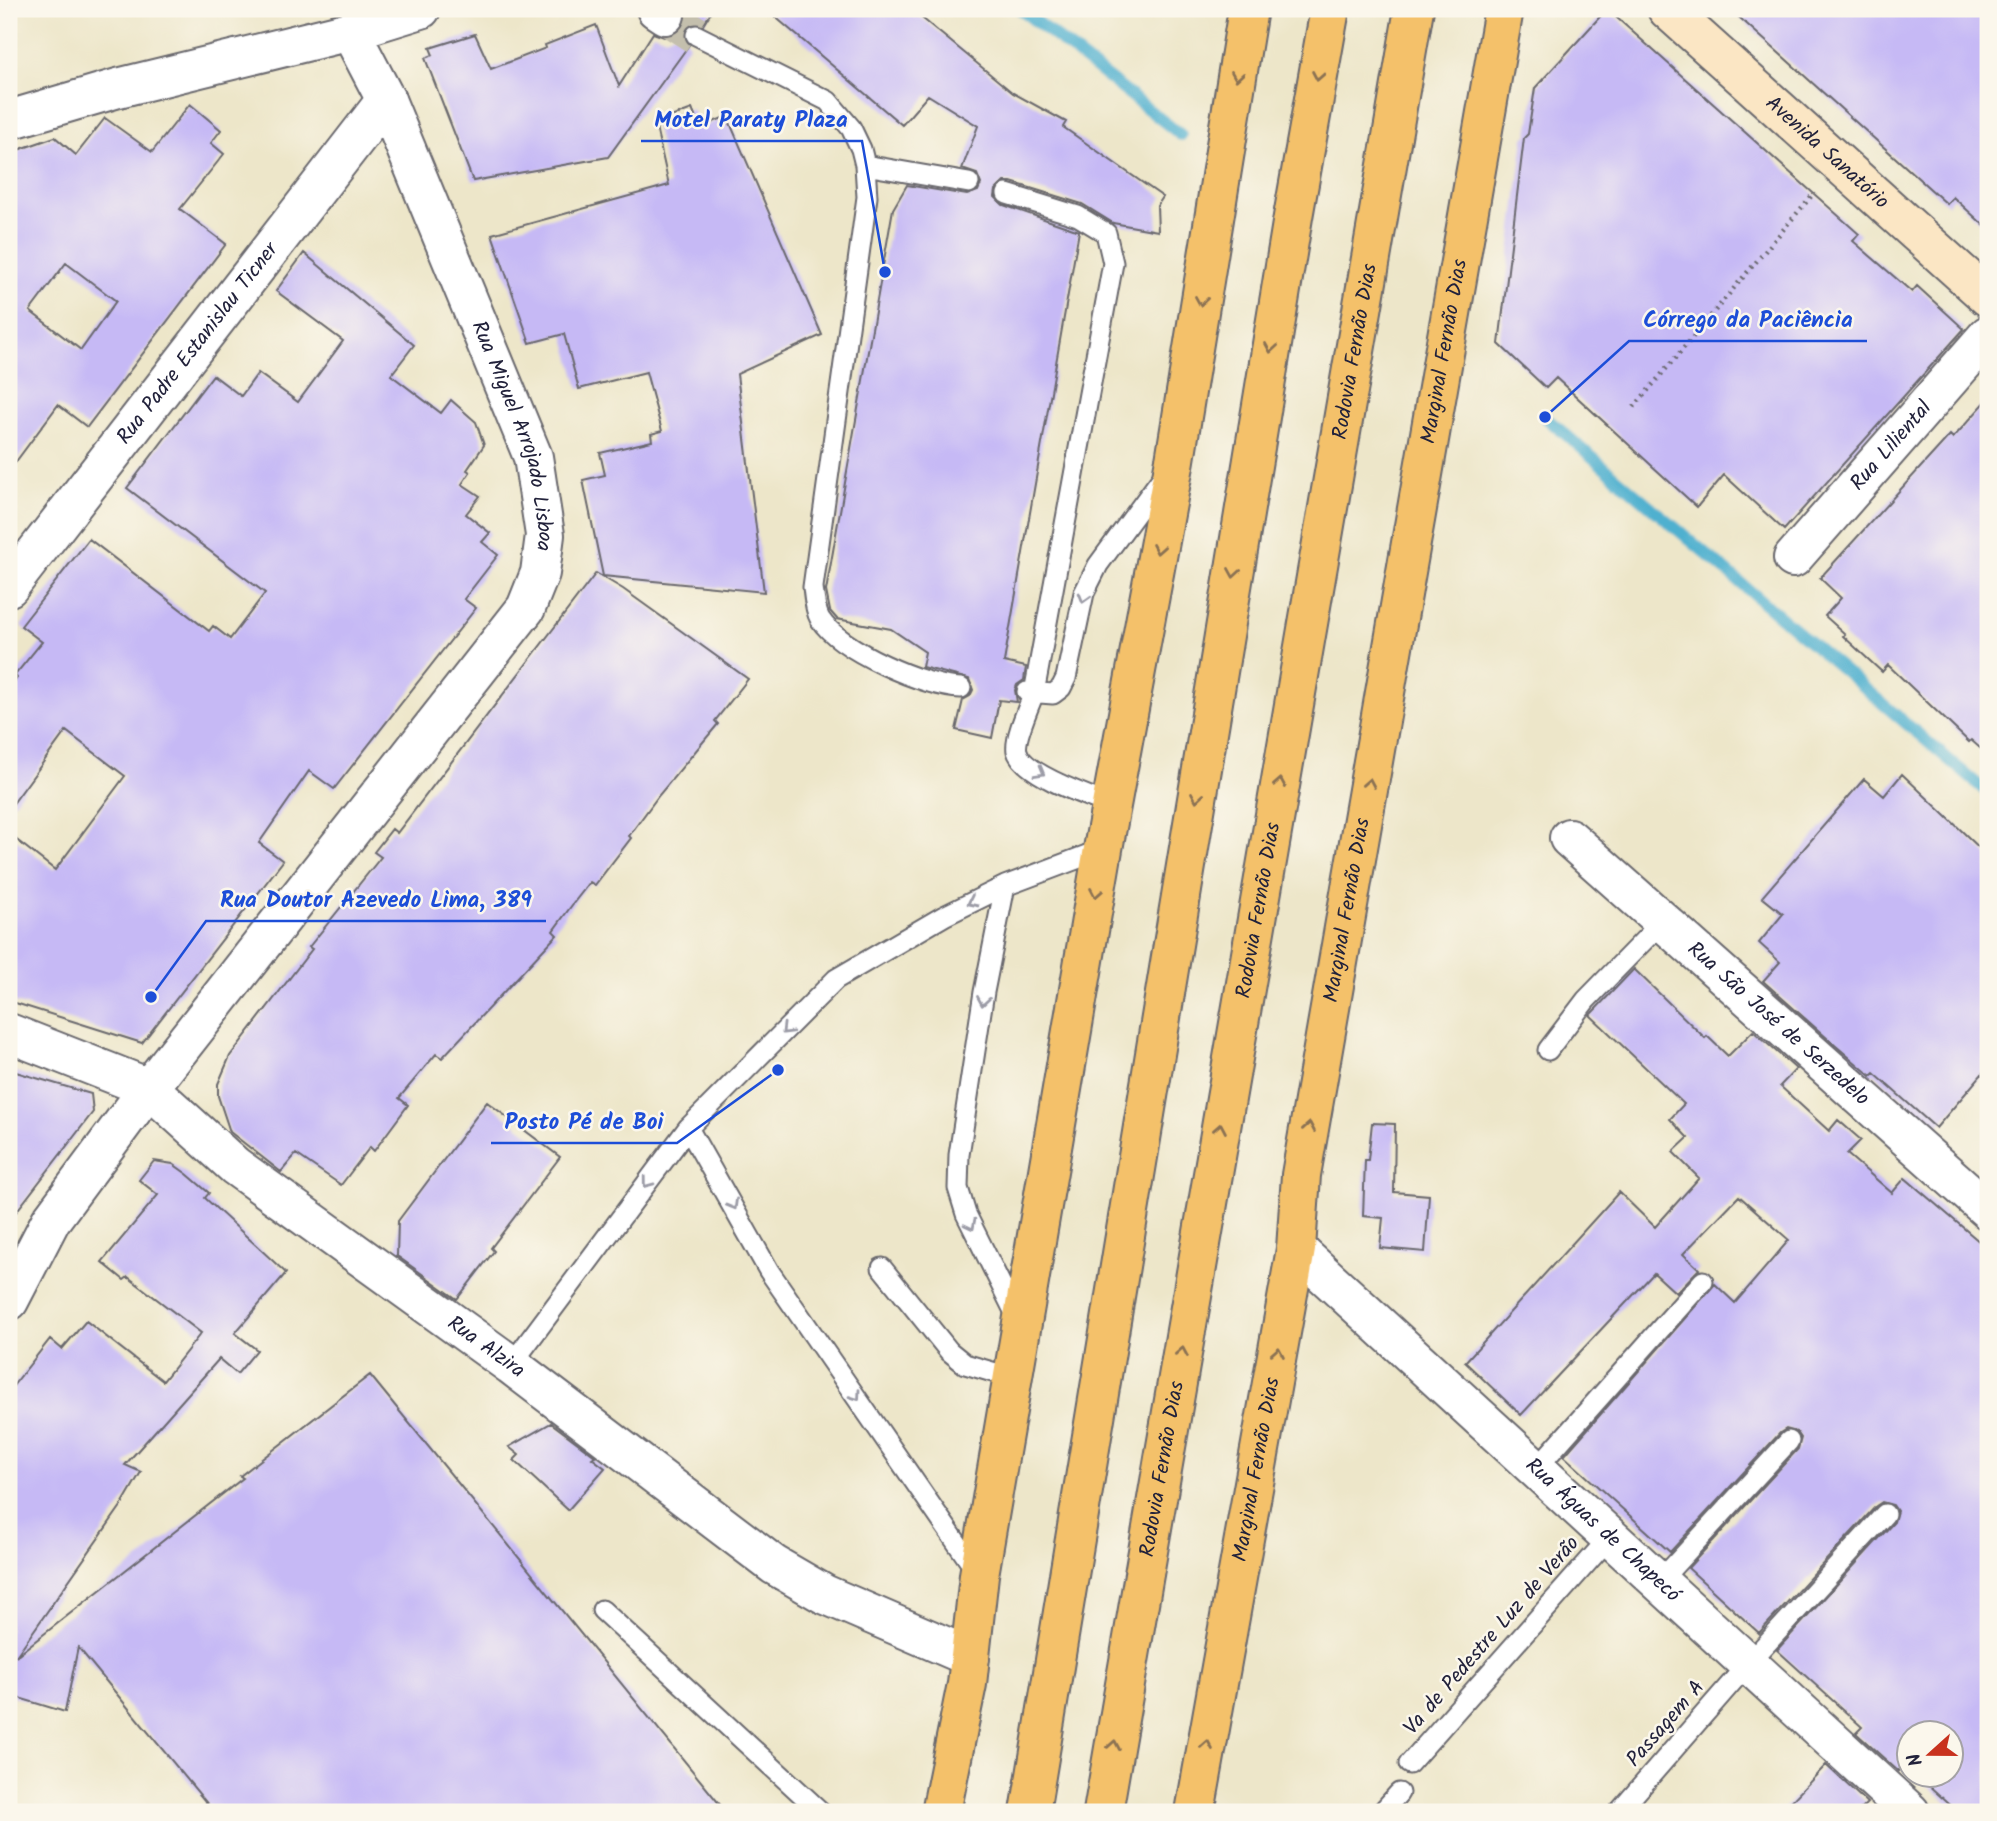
<svg xmlns="http://www.w3.org/2000/svg" width="1997" height="1821" viewBox="0 0 1997 1821" font-family="Kalam,sans-serif">
  <style>
    .lines { fill: none; stroke-linecap: round; stroke-linejoin: round }
    .stream { stroke: #50b0cf; stroke-width: 12 }
    .building { fill: #c6b9f5; fill-rule: evenodd }
    .street-tunnel { stroke: #c4bfad; stroke-width: 38; stroke-dasharray: 38 19; stroke-linecap: butt }
    .lane-casing { stroke: #69676d; stroke-width: 23 }
    .street-casing { stroke: #69676d; stroke-width: 42 }
    .secondary-casing { stroke: #69676d; stroke-width: 42 }
    .highway-casing { stroke: #69676d; stroke-width: 42 }
    .path { stroke: #69676d; stroke-width: 4.5; stroke-dasharray: 2 5; stroke-linecap: butt }
    .lane { stroke: #fff; stroke-width: 19 }
    .street { stroke: #fff; stroke-width: 38 }
    .secondary { stroke: #fbe6c4; stroke-width: 38 }
    .highway { stroke: #f4c16b; stroke-width: 38 }
    .oneway { stroke: #8b7253 }
    .oneway2 { stroke: #9c9ca7 }
    .labels { text-anchor: middle; dominant-baseline: central; stroke-width: 5; stroke-linejoin: round; paint-order: stroke }
    .street-label { font-size: 21px; fill: #22223b; stroke: #fbf7ec }
    .leader { fill: none; stroke: #1d4ed8; stroke-width: 2.5 }
    .callout-dot { fill: #1d4ed8; stroke: #fbf7ec; stroke-width: 2.5 }
    .callout-label { font-size: 23px; text-anchor: middle; font-weight: bold; fill: #1d4ed8; stroke: #fbf7ec; stroke-width: 5; stroke-linejoin: round; paint-order: stroke }
  </style>
  <rect width="100%" height="100%" fill="#fbf7ec"/>
  <filter id="ink" filterUnits="userSpaceOnUse"><feTurbulence type="fractalNoise" baseFrequency=".0143" numOctaves="2"/><feDisplacementMap in="SourceGraphic" scale="14" xChannelSelector="R" yChannelSelector="G"/><feConvolveMatrix kernelMatrix="1 2 1 2 8 2 1 2 1" color-interpolation-filters="sRGB"/></filter>
  <filter id="wash" filterUnits="userSpaceOnUse"><feTurbulence type="fractalNoise" baseFrequency=".00686" numOctaves="4" result="noise"/><feDisplacementMap in="SourceGraphic" scale="28" xChannelSelector="R" yChannelSelector="G"/><feGaussianBlur stdDeviation="1.57" result="paint"/><feColorMatrix in="noise" values="0 0 0 0 0 0 0 0 0 0 0 0 0 0 0 0 0 1.4 0 .05"/><feComposite in="paint" operator="in"/></filter>
  <g filter="url(#wash)">
    <rect width="100%" height="100%" fill="#ede6c9"/>
    <g class="lines">
      <path class="stream" d="M1020 9 1181 135
        M1545 417 1988 793"/>
    </g>
    <g id="blocks">
      <path class="building" d="M685 9H713L703 25 695 23 685 29 684 36 689 45 608 157 473 181 425 58 433 55 430 48 475 34 491 69 546 48 545 45 596 25 619 86 653 33 664 37 675 34 683 28 687 17Z
        M766 9H911L1013 93 1066 122 1063 127 1163 197 1157 206 1158 231 1113 223 1082 204 1011 182H1004L996 190 995 197 1003 205 1079 231 1004 662 1026 667 1024 680 1017 685 1015 690 1017 702 999 700 992 738 956 730 963 700 970 696 973 690 969 679 922 667 925 652 891 629 837 619 830 611 826 591 893 209 907 185 967 195 978 191 981 184 977 174 962 169 978 126 928 95 902 125Z
        M1607 9 1859 234 1853 241 1912 292 1917 286 1964 329 1784 530 1724 475 1697 507 1556 378 1546 388 1499 344 1524 138 1528 134 1535 88Z
        M1730 9H1988V229L1953 197 1947 204Z
        M190 104 221 130 211 143 224 154 180 209 226 244 87 427 58 405 9 471V153L55 137 76 155 105 118 152 152ZM66 263 116 301 81 350 30 311Z
        M692 109 700 128 727 116 822 335 737 374 764 592 603 576 583 480 605 475 600 453 652 441 651 434 662 431 646 372 579 389 564 334 530 343 492 234 669 185 655 123Z
        M304 253 414 345 391 375 441 413 451 400 476 422 484 445 467 470 470 472 462 484 480 496 466 514 490 533 482 542 498 555 464 599 476 608 334 789 309 771 259 843 283 861 142 1043 9 1001V834L55 870 125 776 66 731 9 809V689L17 678 15 675 42 642 21 626 89 539 209 631 213 626 230 639 265 593 127 488 213 375 241 396 258 373 298 402 343 341 276 291Z
        M1988 399V755L1971 740 1969 742 1888 665 1882 672 1843 636 1845 634 1825 616 1841 598 1820 578 1950 435 1953 438Z
        M596 573 623 589 748 679 715 721 718 724 659 795 629 836 631 838 595 885 590 882 572 905 553 931 557 935 442 1058 436 1054 399 1098 408 1105 374 1151 370 1147 341 1185 296 1154 281 1172 230 1132 218 1096V1084L230 1056 312 949 309 947 381 857 374 852 392 829 397 833Z
        M1902 774 1988 856V1067L1936 1128 1874 1073 1871 1076 1836 1046 1763 981 1780 962 1759 943 1783 914 1762 897 1864 779 1884 796Z
        M1634 969 1705 1038 1707 1036 1728 1056 1753 1031 1796 1069 1780 1086 1829 1131 1838 1120 1861 1140 1847 1154 1892 1193 1905 1178 1988 1249V1812H1958L1917 1775H1951V1733H1909V1769L1905 1764 1898 1771 1856 1733 1862 1727 1777 1650 1894 1522 1897 1511 1893 1505 1882 1502 1876 1506 1759 1633 1688 1568 1798 1449 1801 1438 1797 1432 1786 1429 1780 1433 1670 1552 1564 1456 1715 1284 1735 1303 1789 1240 1739 1196 1683 1254 1699 1269 1676 1293 1654 1273 1521 1415 1465 1362 1619 1192 1655 1227 1699 1178 1673 1152 1688 1138 1670 1119 1684 1104 1590 1015Z
        M9 1070 91 1094 93 1112 9 1221Z
        M487 1102 560 1157 491 1248 494 1251 457 1299 397 1256 398 1221Z
        M1372 1123 1395 1124 1394 1192 1429 1195 1425 1252 1380 1248 1383 1218 1363 1216 1365 1160H1368Z
        M154 1161 173 1164 187 1174 209 1193 205 1198 286 1273 235 1333 257 1350 237 1374 219 1359 125 1465 141 1472 121 1506 16 1656 243 1478 240 1476 370 1375 726 1812H214L78 1647 65 1712 9 1695V1391L50 1339 62 1349 86 1321 163 1381 201 1333 128 1277 124 1280 102 1262 158 1195 139 1180Z
        M551 1423 595 1456 592 1458 605 1468 568 1510 514 1460 519 1455 509 1447Z
        M1826 1765 1867 1803 1858 1812H1781Z"/>
    </g>
  </g>
  <g filter="url(#ink)">
    <use href="#blocks" fill-opacity="0" stroke="#69676d" stroke-width="2"/>
    <g class="lines">
      <path class="street-tunnel" d="M665 15 696 35"/>
      <defs>
        <path id="lane" d="M696 35 828 101 851 128 861 149 865 165 867 197 813 587C814 597 815 610 820 619 840 650 924 687 961 688
          M865 165 969 183
          M1007 194 1078 216 1106 233 1113 263 1034 693C1029 706 1014 739 1017 751 1023 774 1090 797 1111 805
          M1027 692 1053 694 1061 688 1066 678 1084 593 1098 565 1164 475
          M1005 886 984 992 959 1155 958 1188 966 1214 1018 1319
          M1548 1050 1586 1000 1662 922
          M882 1268 949 1351 965 1364 1013 1378
          M511 1365 688 1128
          M1535 1470 1703 1281
          M977 1572 769 1271 688 1128 836 979 944 916 1005 886 1103 849
          M1658 1583 1789 1441
          M602 1610 821 1812
          M1409 1764 1609 1538
          M1382 1812 1399 1793
          M1619 1812 1747 1665 1885 1514"/>
        <g id="street">
          <path d="M656 9 665 15"/>
          <path d="M350 31 421 9"/>
          <path id="s1" d="M9 120 118 88 350 31 386 100 533 457 545 535 540 573 526 608 149 1088 51 1220 9 1301"/>
          <path id="s2" d="M1793 558 1988 335"/>
          <path id="s3" d="M9 587 386 100"/>
          <path id="s4" d="M1569 838 1988 1210"/>
          <path id="s5" d="M9 1033 149 1088 235 1166 511 1365 774 1565 824 1594 970 1657"/>
          <path id="s6" d="M1296 1249 1910 1812"/>
        </g>
        <g id="secondary">
          <path id="s7" d="M1667 9 1988 297"/>
        </g>
        <g id="highway">
          <path d="M941 1812 967 1684 979 1575 1103 849 1175 460 1248 9"/>
          <path d="M1030 1812 1293 217 1330 9"/>
          <path id="s8" d="M1103 1812 1414 9"/>
          <path id="s9" d="M1195 1812 1296 1249 1301 1175 1504 9"/>
        </g>
      </defs>
      <use href="#lane" class="lane-casing"/>
      <use href="#street" class="street-casing"/>
      <use href="#secondary" class="secondary-casing"/>
      <use href="#highway" class="highway-casing"/>
      <path class="path" d="M1634 407 1814 193"/>
      <use href="#lane" class="lane"/>
      <use href="#street" class="street"/>
      <use href="#secondary" class="secondary"/>
      <use href="#highway" class="highway"/>
    </g>
    <defs><path id="oneway-chevron" d="M-2-3.5L2.5 0L-2 3.5" fill="none" stroke-width="1.6" stroke-linecap="round" stroke-linejoin="round" transform="scale(1.75)"/></defs>
    <g class="oneway">
      <use href="#oneway-chevron" transform="translate(1237 76) rotate(99)"/>
      <use href="#oneway-chevron" transform="translate(1318 76) rotate(100)"/>
      <use href="#oneway-chevron" transform="translate(1201 301) rotate(99)"/>
      <use href="#oneway-chevron" transform="translate(1271 348) rotate(99)"/>
      <use href="#oneway-chevron" transform="translate(1158 549) rotate(100)"/>
      <use href="#oneway-chevron" transform="translate(1234 573) rotate(99)"/>
      <use href="#oneway-chevron" transform="translate(1280 783) rotate(-80)"/>
      <use href="#oneway-chevron" transform="translate(1369 783) rotate(-80)"/>
      <use href="#oneway-chevron" transform="translate(1197 797) rotate(99)"/>
      <use href="#oneway-chevron" transform="translate(1096 893) rotate(100)"/>
      <use href="#oneway-chevron" transform="translate(1309 1127) rotate(-80)"/>
      <use href="#oneway-chevron" transform="translate(1220 1128) rotate(-80)"/>
      <use href="#oneway-chevron" transform="translate(1182 1352) rotate(-80)"/>
      <use href="#oneway-chevron" transform="translate(1278 1352) rotate(-80)"/>
      <use href="#oneway-chevron" transform="translate(1114 1745) rotate(-80)"/>
      <use href="#oneway-chevron" transform="translate(1207 1745) rotate(-80)"/>
    </g>
    <g class="oneway2">
      <use href="#oneway-chevron" transform="translate(1084 598) rotate(106)"/>
      <use href="#oneway-chevron" transform="translate(1040 772) rotate(30)"/>
      <use href="#oneway-chevron" transform="translate(972 902) rotate(154)"/>
      <use href="#oneway-chevron" transform="translate(983 1001) rotate(99)"/>
      <use href="#oneway-chevron" transform="translate(786 1030) rotate(135)"/>
      <use href="#oneway-chevron" transform="translate(647 1183) rotate(127)"/>
      <use href="#oneway-chevron" transform="translate(733 1205) rotate(60)"/>
      <use href="#oneway-chevron" transform="translate(971 1225) rotate(63)"/>
      <use href="#oneway-chevron" transform="translate(856 1396) rotate(55)"/>
    </g>
  </g>
  <g class="labels">
    <g class="street-label">
      <text stroke="none"><textPath href="#s7" startOffset="215">Avenida Sanatório</textPath></text>
      <text stroke="none"><textPath href="#s3" startOffset="308">Rua Padre Estanislau Ticner</textPath></text>
      <text stroke="none"><textPath href="#s8" startOffset="1482">Rodovia Fernão Dias</textPath></text>
      <text stroke="none"><textPath href="#s9" startOffset="1482">Marginal Fernão Dias</textPath></text>
      <text stroke="none"><textPath href="#s1" startOffset="791">Rua Miguel Arrojado Lisboa</textPath></text>
      <text stroke="none"><textPath href="#s2" startOffset="149">Rua Liliental</textPath></text>
      <text stroke="none"><textPath href="#s8" startOffset="915">Rodovia Fernão Dias</textPath></text>
      <text stroke="none"><textPath href="#s9" startOffset="915">Marginal Fernão Dias</textPath></text>
      <text stroke="none"><textPath href="#s4" startOffset="280">Rua São José de Serzedelo</textPath></text>
      <text stroke="none"><textPath href="#s5" startOffset="576">Rua Alzira</textPath></text>
      <text stroke="none"><textPath href="#s8" startOffset="348">Rodovia Fernão Dias</textPath></text>
      <text stroke="none"><textPath href="#s9" startOffset="348">Marginal Fernão Dias</textPath></text>
      <text stroke="none"><textPath href="#s6" startOffset="416">Rua Águas de Chapecó</textPath></text>
      <text transform="translate(1492 1636) rotate(-49)">Va de Pedestre Luz de Verão</text>
      <text transform="translate(1666 1724) rotate(-49)">Passagem A</text>
    </g>
  </g>
  <path class="leader" d="M885 272L862 141H641M1545 417L1629 341H1867M151 997L206 921H546M778 1070L677 1143H491"/>
  <g class="callout-dot">
    <circle cx="885" cy="272" r="7"/>
    <circle cx="1545" cy="417" r="7"/>
    <circle cx="151" cy="997" r="7"/>
    <circle cx="778" cy="1070" r="7"/>
  </g>
  <g class="callout-label">
    <text x="751" y="127">Motel Paraty Plaza</text>
    <text x="1748" y="327">Córrego da Paciência</text>
    <text x="376" y="907">Rua Doutor Azevedo Lima, 389</text>
    <text x="584" y="1129">Posto Pé de Boi</text>
  </g>
  <rect width="1997" height="1821" fill="none" stroke="#fbf7ec" stroke-width="35"/>
  <g transform="translate(1930 1754) rotate(249)"><circle r="33" fill="#fbf7ec" stroke="#a4a2a5" stroke-width="2"/>
  <path d="M0-5L12 26L0 18L-12 26Z" fill="#c8321e"/>
  <text y="-10" font-size="19" font-weight="bold" text-anchor="middle" fill="#22223b">N</text>
  </g>
</svg>
